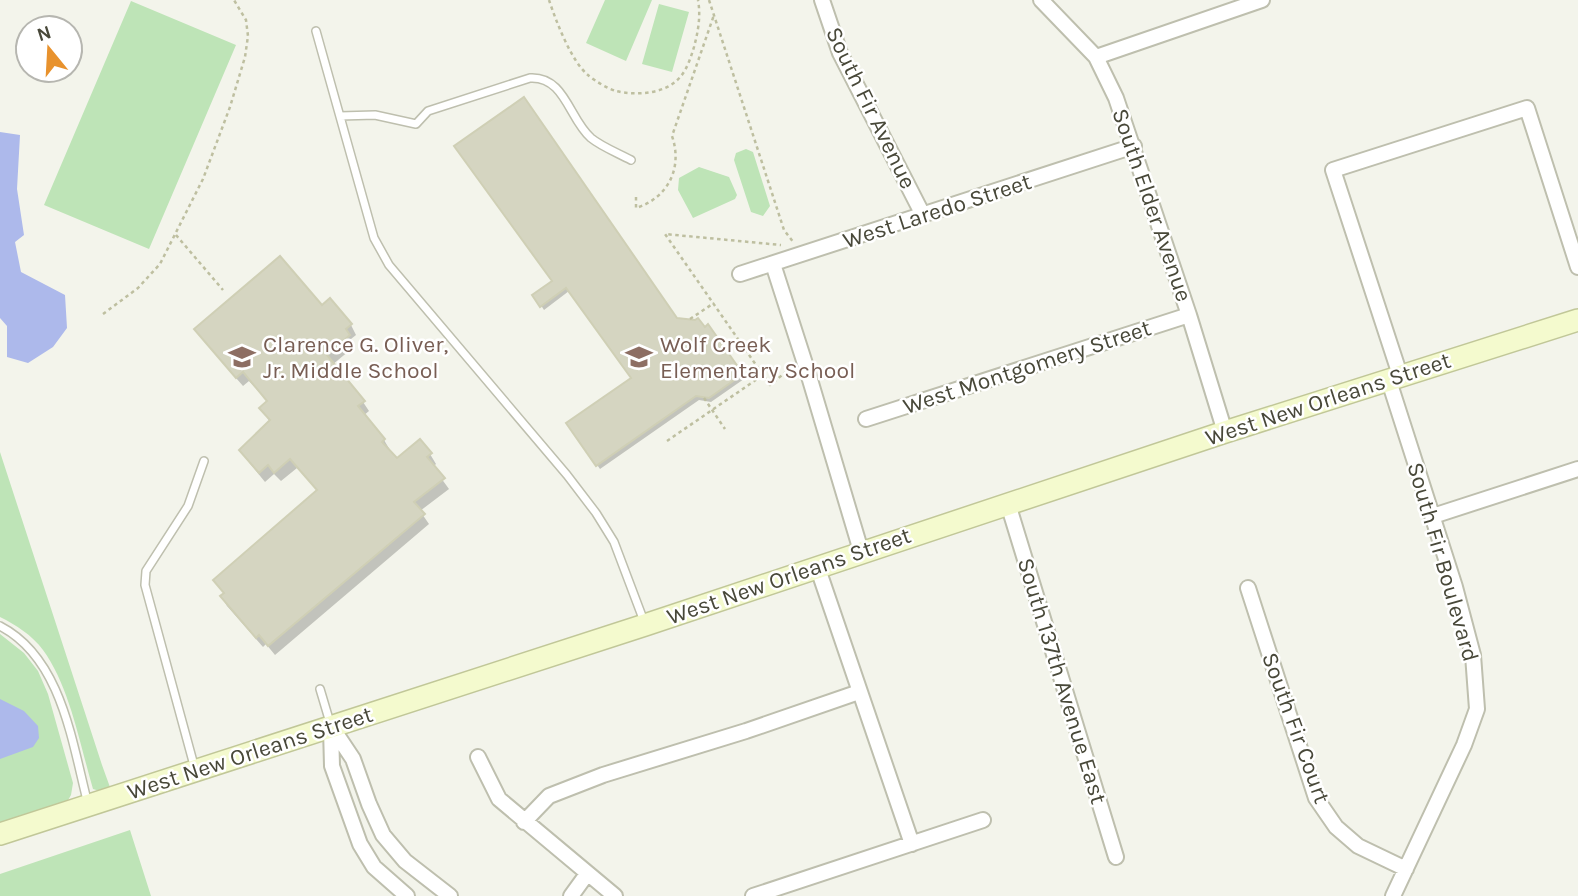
<svg xmlns="http://www.w3.org/2000/svg" width="1578" height="896" viewBox="0 0 1578 896" font-family="Karla,sans-serif">
  <style>
    .green { fill: #bee4b7 }
    .water { fill: #adb9eb }
    .shadow { fill: #0003 }
    .building { fill: #d5d5c1; stroke: #cfcfb5; stroke-width: 2 }
    .lines { fill: none; stroke-linecap: round; stroke-linejoin: round }
    .lane-casing { stroke: #bebfae; stroke-width: 10 }
    .street-casing { stroke: #bebfae; stroke-width: 18 }
    .secondary-casing { stroke: #c1c798; stroke-width: 24 }
    .path { stroke: #bebfa0; stroke-width: 2.5; stroke-dasharray: 3.5 3.5; stroke-linecap: butt }
    .lane { stroke: #fff; stroke-width: 7 }
    .street { stroke: #fff; stroke-width: 14 }
    .secondary { stroke: #f4face; stroke-width: 21 }
    .labels { text-anchor: middle; dominant-baseline: central; stroke-width: 5; stroke-linejoin: round; paint-order: stroke }
    .street-label { font-size: 23px; fill: #484839; stroke: #fff }
    .education-label { font-size: 23px; fill: #785e54; stroke: #fff; text-anchor: start }
  </style>
  <rect width="100%" height="100%" fill="#f3f4eb"/>
  <path class="green" d="M605 0H652L626 61 586 43Z
    M131 1 236 45 149 249 44 205Z
    M659 4 689 12 672 72 642 64Z
    M746 149 753 152 770 206 763 216 751 212 734 160 736 153Z
    M699 167 729 177 737 195 735 199 693 218 678 190 679 178Z
    M0 452 102 765 111 790 103 792 93 789C80 745 70 687 43 650 32 635 16 625 0 617Z
    M0 634 24 653 38 671 48 694 73 783 71 795 67 802 0 826Z
    M130 830 151 896H0V874Z"/>
  <path class="water" d="M0 132 20 135 17 189 24 235 15 242 21 272 65 295 67 328 53 347 28 363 7 357V326L0 318Z
    M0 699 24 711 38 726 39 738 33 747 0 759Z"/>
  <path class="shadow" d="M554 282 705 329 708 327 744 379 711 402 699 400 600 469 571 427 633 379 569 291 544 310 535 296Z
    M321 307 351 325 356 335 351 339 355 346 332 365 363 402 369 411 363 416 384 440 390 450 388 451 397 461 420 442 430 454 436 464 433 467 449 489 420 511 429 524 275 655 266 644 263 647 227 606 222 597 225 594 215 580 318 491 297 468 281 481 274 474 265 482 247 460 241 450 270 422 261 408 268 402 249 381 243 386 202 339 197 330Z"/>
  <path class="building" d="M524 97 677 318 695 320 698 318 705 327 708 324 743 374 709 398 696 396 596 466 566 423 631 378 566 288 540 307 532 295 552 281 454 146Z
    M280 256 322 305 330 298 352 324 346 329 350 335 327 355 365 401 358 406 385 439 382 442 397 458 420 439 432 453 427 457 445 478 414 502 425 514 268 646 259 635 256 638 220 596 224 593 213 580 317 490 290 459 274 473 268 465 259 473 239 450 270 420 259 408 267 401 243 372 236 378 194 329Z"/>
  <g class="lines">
    <defs>
      <path id="lane" d="M316 31 374 238 389 265 567 475 596 513 614 542 645 624
        M340 116 375 115 416 124 428 111 530 78C565 76 569 119 591 138 602 147 618 153 631 160
        M0 626C62 658 72 743 88 804
        M320 689 331 726
        M195 769 145 585 146 571 188 506 204 461"/>
      <path id="street" d="M822 0 840 53 923 215
        M1041 0 1096 57 1116 98 1189 315 1225 432
        M1096 57 1262 0
        M773 264 808 373 861 551
        M740 274 1134 146
        M1400 375 1333 170 1527 108 1578 267
        M1389 381 1455 587 1473 655 1477 709 1464 745 1393 896
        M866 419 1189 315
        M1008 504 1116 857
        M1433 516 1578 469
        M817 566 912 844
        M1248 588 1316 798 1336 827 1358 846 1406 869
        M331 726 353 759 369 804 383 835 405 861 450 896
        M331 728 332 766 360 844 374 867 407 896
        M478 757 499 799 615 896
        M524 822 549 796 603 775 746 731 859 692
        M571 896 587 874
        M753 896 983 820"/>
      <path id="secondary" d="M0 834 645 625 1225 432 1578 320"/>
    </defs>
    <use href="#lane" class="lane-casing"/>
    <use href="#street" class="street-casing"/>
    <use href="#secondary" class="secondary-casing"/>
    <path class="path" d="M549 0C556 21 571 61 588 75 595 81 608 89 616 91 637 96 667 94 681 76 687 69 691 57 694 47 698 32 701 16 698 0
      M709 0 784 230 794 243
      M636 197V208C668 198 683 168 672 136L714 15
      M176 235 223 290
      M103 314 138 288 160 264 203 179 230 107 245 57 248 36 246 20 234 0
      M690 319 714 303
      M763 375 665 234 781 245
      M704 398 725 429
      M667 441 763 375 770 385 792 367"/>
    <use href="#lane" class="lane"/>
    <use href="#street" class="street"/>
    <use href="#secondary" class="secondary"/>
  </g>
  <defs>
    <symbol id="school-bare" viewBox="-9 -9 18 18"><path d="M0-5L7-2L0 1L-7-2ZM-4 1L0 2.5L4 1V4Q0 6-4 4Z" fill="#8d6e63" stroke="#fff" stroke-width="2.5" paint-order="stroke"/></symbol>
  </defs>
  <g fill-rule="evenodd">
    <use href="#school-bare" x="223" y="338" width="38" height="38"/>
    <use href="#school-bare" x="620" y="338" width="38" height="38"/>
  </g>
  <g class="labels">
    <g class="street-label">
      <text transform="translate(871 108) rotate(64)">South Fir Avenue</text>
      <text transform="translate(1152 205) rotate(71)">South Elder Avenue</text>
      <text transform="translate(937 211) rotate(-18)">West Laredo Street</text>
      <text transform="translate(1027 367) rotate(-18)">West Montgomery Street</text>
      <text transform="translate(1328 399) rotate(-18)">West New Orleans Street</text>
      <text transform="translate(1443 562) rotate(74)">South Fir Boulevard</text>
      <text transform="translate(789 576) rotate(-19)">West New Orleans Street</text>
      <text transform="translate(1062 681) rotate(73)">South 137th Avenue East</text>
      <text transform="translate(1296 728) rotate(70)">South Fir Court</text>
      <text transform="translate(250 753) rotate(-18)">West New Orleans Street</text>
    </g>
    <g class="education-label">
      <text x="263" y="344">Clarence G. Oliver,<tspan x="263" dy="26">Jr. Middle School</tspan></text>
      <text x="660" y="344">Wolf Creek<tspan x="660" dy="26">Elementary School</tspan></text>
    </g>
  </g>
  <g transform="translate(49 49) rotate(342)"><circle r="33" fill="#ffffff" stroke="#b6b6b0" stroke-width="2"/>
  <path d="M0-5L12 26L0 18L-12 26Z" fill="#e8922d"/>
  <text y="-10" font-size="19" font-weight="bold" text-anchor="middle" fill="#484839">N</text>
  </g>
</svg>
